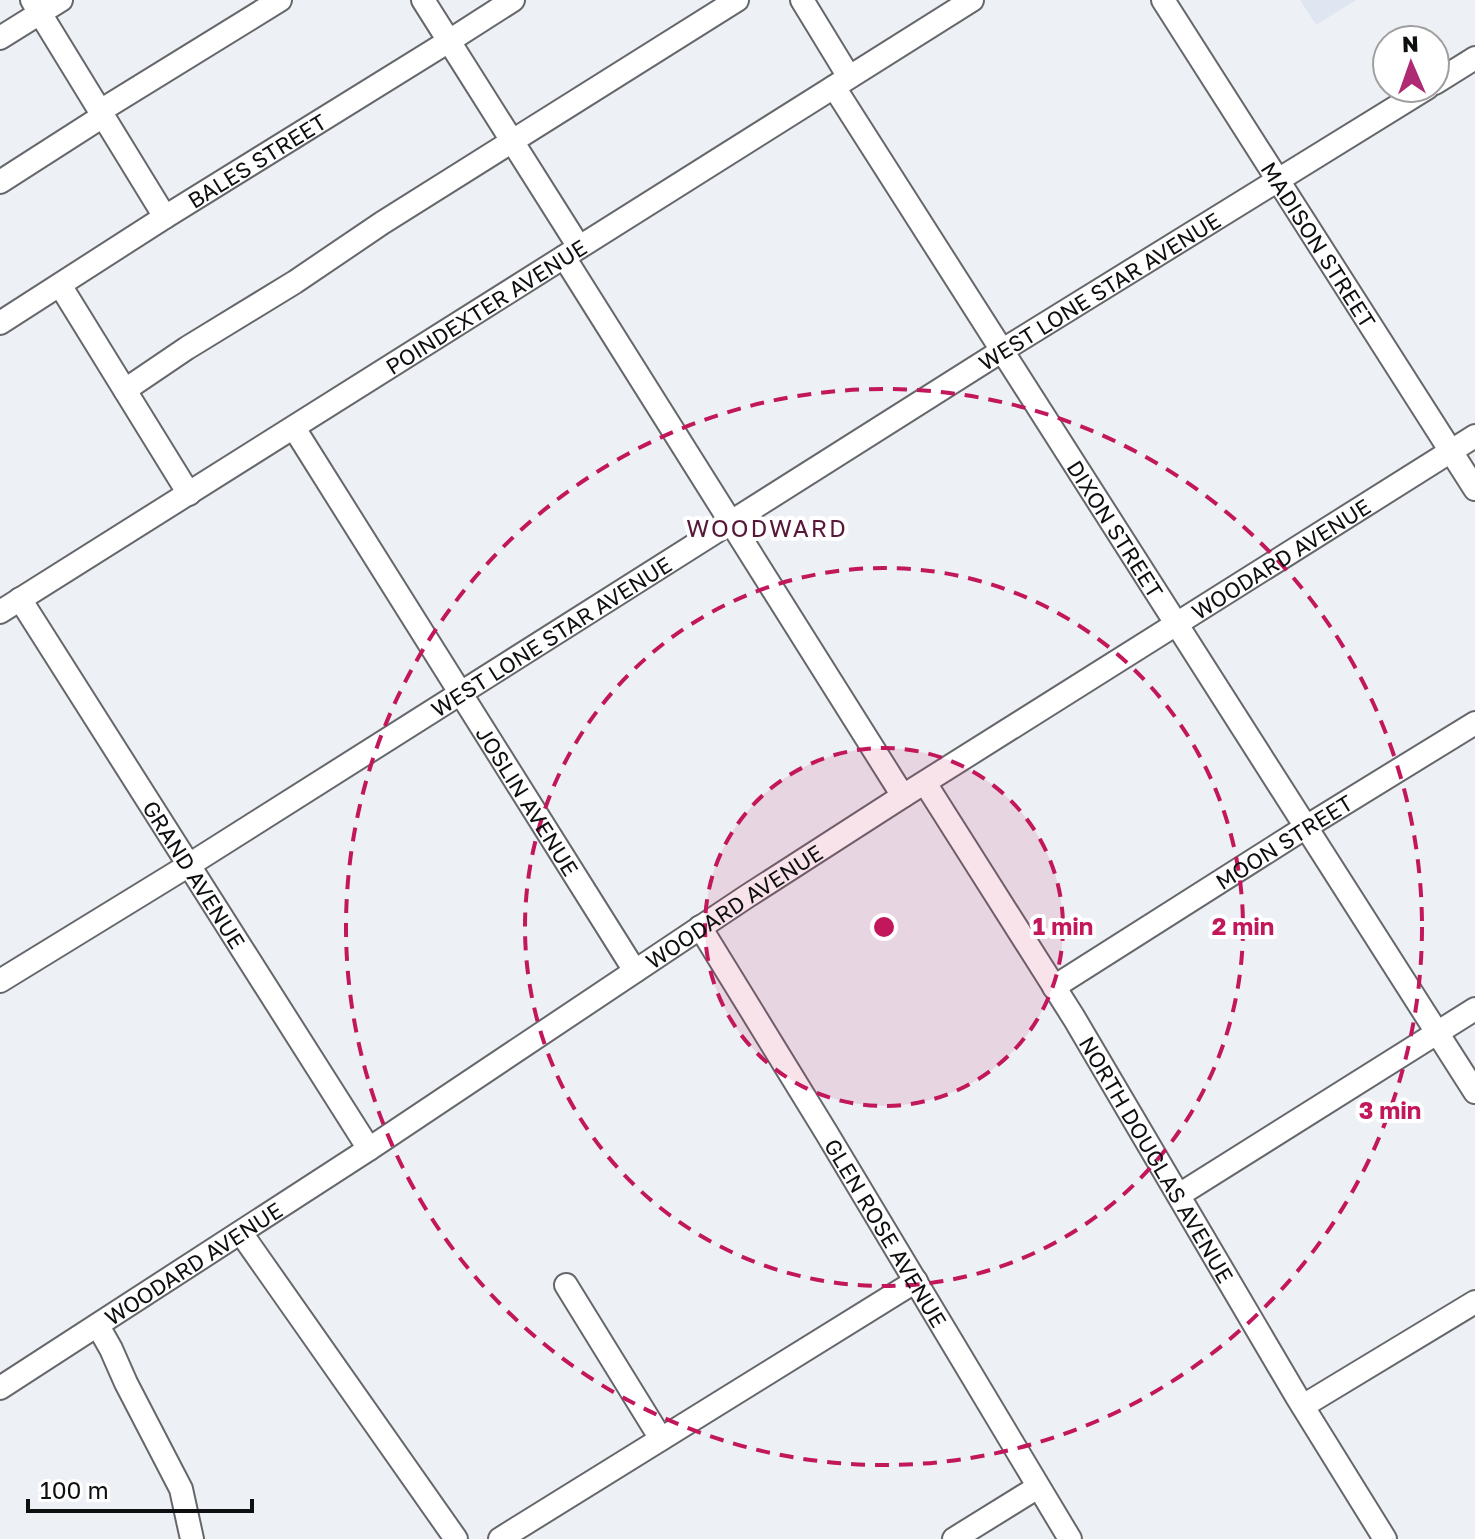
<svg xmlns="http://www.w3.org/2000/svg" width="1475" height="1539" viewBox="0 0 1475 1539" font-family="'Golos Text',sans-serif">
  <style>
    .built { fill: #dfe6f2 }
    .lines { fill: none; stroke-linecap: round; stroke-linejoin: round }
    .minor-casing { stroke: #65676b; stroke-width: 26 }
    .minor { stroke: #fff; stroke-width: 22 }
    .ring { fill: none; stroke: #c2185b; stroke-width: 4; stroke-dasharray: 14 10 }
    .labels { text-anchor: middle; dominant-baseline: central; stroke-width: 8; stroke-linejoin: round; paint-order: stroke }
    .street-label { font-size: 22px; fill: #0e0f11; stroke: #fff }
    .neighbourhood-label { font-size: 24px; letter-spacing: 2px; fill: #571839; stroke: #fff }
    .centre { fill: #c2185b; stroke: #fff; stroke-width: 4 }
    .ring-label { font-size: 24px; text-anchor: middle; font-weight: bold; fill: #c2185b; stroke: #fff; stroke-width: 8; stroke-linejoin: round; paint-order: stroke }
  </style>
  <rect width="100%" height="100%" fill="#edf0f5"/>
  <path class="built" d="M1300 0H1356L1316 25Z"/>
  <g class="lines">
    <defs>
      <g id="minor">
        <path d="M32 0 165 217"/>
        <path d="M423 0 579 247"/>
        <path d="M802 0 849 77"/>
        <path id="s1" d="M1163 0 1475 489"/>
        <path d="M0 38 61 0"/>
        <path d="M1435 83 1475 58"/>
        <path id="s2" d="M834 87 1475 1092"/>
        <path d="M100 111 280 0"/>
        <path d="M0 182 103 116"/>
        <path d="M564 257 903 796"/>
        <path d="M60 285 189 494"/>
        <path id="s3" d="M0 323 165 217 449 41 513 0"/>
        <path d="M125 390 187 348 295 282 382 223 737 0"/>
        <path id="s4" d="M294 428 635 971"/>
        <path id="s5" d="M20 599 369 1149"/>
        <path id="s6" d="M0 612 972 0"/>
        <path id="s7" d="M925 783 1074 1018 1297 1397 1385 1539"/>
        <path id="s8" d="M700 927 826 1132 1070 1539"/>
        <path id="s9" d="M0 981 189 865 1003 350 1427 88"/>
        <path id="s10" d="M1054 987 1306 827 1475 723"/>
        <path d="M1179 1195 1475 1009"/>
        <path d="M241 1233 456 1539"/>
        <path d="M566 1285 661 1439"/>
        <path d="M98 1326 111 1349 126 1383 181 1489 192 1539"/>
        <path id="s11" d="M0 1388 369 1149 746 897 903 796 1475 436"/>
        <path d="M1303 1406 1475 1302"/>
        <path d="M500 1539 916 1281"/>
        <path d="M954 1539 1038 1487"/>
      </g>
    </defs>
    <use href="#minor" class="minor-casing"/>
    <use href="#minor" class="minor"/>
  </g>
  <circle cx="884" cy="927" r="179" fill="#c2185b" fill-opacity=".12"/>
  <g class="ring">
    <circle cx="884" cy="927" r="179"/>
    <circle cx="884" cy="927" r="359"/>
    <circle cx="884" cy="927" r="538"/>
  </g>
  <g class="labels">
    <g class="street-label">
      <text stroke="none"><textPath href="#s3" startOffset="304">BALES STREET</textPath></text>
      <text stroke="none"><textPath href="#s1" startOffset="290">MADISON STREET</textPath></text>
      <text stroke="none"><textPath href="#s9" startOffset="1298">WEST LONE STAR AVENUE</textPath></text>
      <text stroke="none"><textPath href="#s6" startOffset="574">POINDEXTER AVENUE</textPath></text>
      <text stroke="none"><textPath href="#s2" startOffset="524">DIXON STREET</textPath></text>
      <text stroke="none"><textPath href="#s11" startOffset="1526">WOODARD AVENUE</textPath></text>
      <text stroke="none"><textPath href="#s9" startOffset="650">WEST LONE STAR AVENUE</textPath></text>
      <text stroke="none"><textPath href="#s4" startOffset="440">JOSLIN AVENUE</textPath></text>
      <text stroke="none"><textPath href="#s10" startOffset="272">MOON STREET</textPath></text>
      <text stroke="none"><textPath href="#s5" startOffset="326">GRAND AVENUE</textPath></text>
      <text stroke="none"><textPath href="#s11" startOffset="878">WOODARD AVENUE</textPath></text>
      <text stroke="none"><textPath href="#s7" startOffset="442">NORTH DOUGLAS AVENUE</textPath></text>
      <text stroke="none"><textPath href="#s8" startOffset="358">GLEN ROSE AVENUE</textPath></text>
      <text stroke="none"><textPath href="#s11" startOffset="230">WOODARD AVENUE</textPath></text>
    </g>
    <g class="neighbourhood-label">
      <text x="767" y="527">WOODWARD</text>
    </g>
  </g>
  <circle cx="884" cy="927" r="12" class="centre"/>
  <g class="ring-label">
    <text x="1063" y="935">1 min</text>
    <text x="1243" y="935">2 min</text>
    <text x="1390" y="1119">3 min</text>
  </g>
  <g transform="translate(1411 64) rotate(358)"><circle r="38" fill="#ffffff" stroke="#9f9fa0" stroke-width="2"/>
  <path d="M0-6L14 30L0 20L-14 30Z" fill="#ae2b74"/>
  <text y="-12" font-size="22" font-weight="bold" text-anchor="middle" fill="#0e0f11">N</text>
  </g>
  <path d="M28 1499v12h224v-12" fill="none" stroke="#0e0f11" stroke-width="4"/>
  <text x="40" y="1499" font-size="24" fill="#0e0f11" stroke="#ffffff" stroke-width="6" paint-order="stroke">100 m</text>
</svg>
